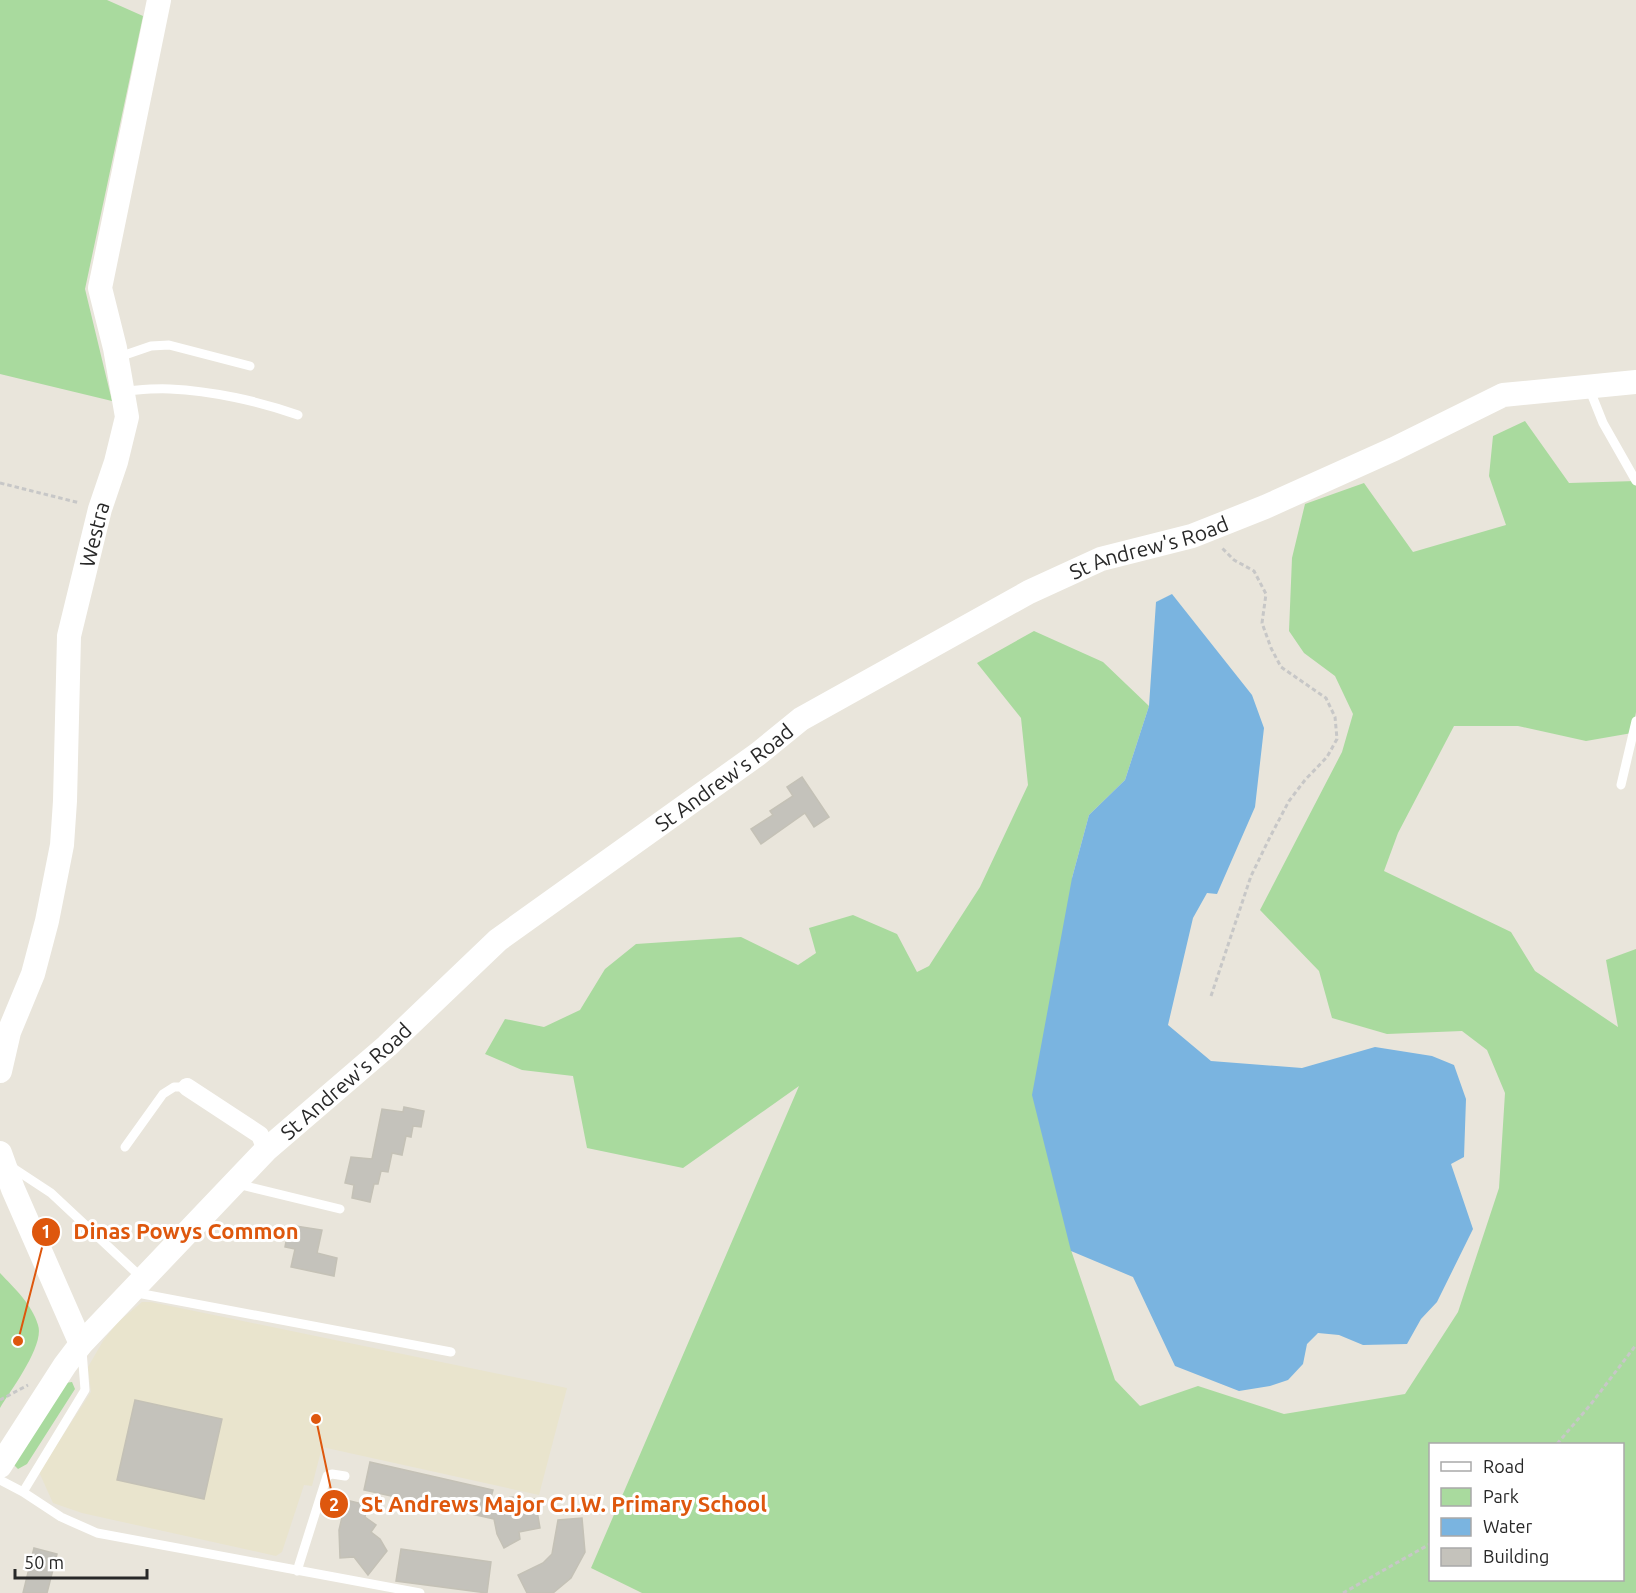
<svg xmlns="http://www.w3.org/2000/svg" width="1636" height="1593" viewBox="0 0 1636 1593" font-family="Ubuntu,sans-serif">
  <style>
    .education { fill: #e9e4cd }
    .green { fill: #a9da9e; fill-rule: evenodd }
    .water { fill: #7ab4e0 }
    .building { fill: #c4c2bb; stroke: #c4c1b6; stroke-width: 1.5 }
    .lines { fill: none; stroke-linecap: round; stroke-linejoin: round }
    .path { stroke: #c7c7c7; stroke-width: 3; stroke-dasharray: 4.5 3; stroke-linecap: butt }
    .lane { stroke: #fff; stroke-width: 9 }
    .street { stroke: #fff; stroke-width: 18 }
    .secondary { stroke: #fff; stroke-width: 24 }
    .labels { text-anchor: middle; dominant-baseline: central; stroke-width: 6; stroke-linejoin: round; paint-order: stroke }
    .street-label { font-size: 21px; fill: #282828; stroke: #fff }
    .leader { fill: none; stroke: #de570d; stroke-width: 2 }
    .callout-dot { fill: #de570d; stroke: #fff; stroke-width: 2 }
    .mark-label { font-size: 18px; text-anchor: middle; font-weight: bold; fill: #fff }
    .callout-label { font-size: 22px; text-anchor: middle; font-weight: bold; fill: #de570d; stroke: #fff; stroke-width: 6; stroke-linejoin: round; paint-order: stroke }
  </style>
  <rect width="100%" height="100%" fill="#e9e5db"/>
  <path class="education" d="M142 1302H151L567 1388 539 1495 322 1447 312 1486 304 1485 282 1552 276 1556 82 1513 53 1503 39 1472 91 1392 88 1367 103 1341 117 1323Z"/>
  <path class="green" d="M0 0H107L143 16 85 289 112 401 0 374Z
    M1525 421 1569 483 1636 481V712L1632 733 1586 741 1518 726H1454L1398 833 1384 871 1511 932 1535 971 1618 1027 1606 960 1636 949V1593H642L591 1568 799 1086 683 1168 587 1148 573 1076 522 1070 485 1054 505 1019 544 1027 580 1010 605 969 636 944 741 937 798 965 816 953 809 928 853 915 897 934 917 972 929 966 980 887 1028 785 1021 718 977 663 1034 631 1103 662 1149 706 1125 780 1089 815 1072 878 1071 1250 1115 1380 1140 1406 1198 1386 1284 1414 1405 1394 1458 1312 1499 1188 1505 1093 1487 1050 1462 1031 1387 1034 1332 1018 1319 971 1260 910 1342 752 1353 714 1335 676 1304 653 1289 631 1292 558 1305 504 1364 483 1413 552 1506 525 1489 476 1493 436ZM1430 1444H1622V1580H1430Z
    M0 1273C14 1288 32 1304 38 1325 45 1345 11 1390 0 1408Z
    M72 1382 75 1389 27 1464 18 1469 14 1465 65 1383Z"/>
  <path class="water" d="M1172 594 1252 695 1264 728 1255 807 1217 894 1207 893 1193 918 1168 1025 1211 1061 1302 1068 1375 1047 1432 1056 1454 1065 1466 1099 1464 1157 1451 1164 1473 1229 1437 1302 1421 1319 1407 1344 1363 1345 1339 1335 1318 1333 1307 1344 1303 1364 1288 1380 1270 1386 1239 1391 1175 1366 1133 1277 1071 1251 1032 1095 1072 878 1089 815 1125 780 1149 706 1156 602Z"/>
  <path class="building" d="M802 777 829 817 814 827 805 813 761 844 751 829 773 815 770 811 793 796 787 787Z
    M404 1107 424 1111 421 1127 413 1126 411 1137 406 1136 402 1155 392 1153 388 1172 381 1171 378 1184H374L370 1202 352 1198 354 1185 345 1183 351 1157 372 1159 382 1109 403 1112Z
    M289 1225 322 1230 317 1253 337 1258 334 1276 291 1267 295 1249 285 1247Z
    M135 1400 222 1419 204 1499 117 1480Z
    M370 1462 493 1490 490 1501 513 1497 514 1503 535 1499 540 1528 519 1532 520 1539 504 1548 497 1534 494 1519 364 1490Z
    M346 1500 367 1505 365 1517 376 1525 371 1532 380 1539 387 1551 368 1575 354 1557 340 1558 339 1530Z
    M582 1518 585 1552 571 1578 553 1593H527L518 1575 543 1563 552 1554 558 1520Z
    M34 1548 57 1554 47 1593H23Z
    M401 1549 491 1562 487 1593 396 1581Z"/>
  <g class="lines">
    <path class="path" d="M0 483 80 503
      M1211 996 1251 876 1270 837 1289 801 1305 780 1327 757 1337 739 1335 717 1326 698 1281 667 1271 648 1262 623 1266 594 1254 571 1234 560 1221 547
      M0 1400 28 1385
      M1557 1444 1591 1404 1636 1345
      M1343 1593 1430 1544"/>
    <path class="lane" d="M119 357 151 346 169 345 250 366
      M1589 388 1603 423 1636 481
      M124 391C139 390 155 388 170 389 212 391 259 401 298 415
      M1621 785 1636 721
      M125 1147 163 1094 174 1087H187
      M10 1166 51 1193 143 1279
      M237 1184 340 1209
      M132 1292 451 1352
      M0 1480 23 1492 61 1517 97 1533 420 1593
      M23 1492 85 1390 82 1350
      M297 1571 327 1476 332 1474 345 1476"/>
    <path class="street" d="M187 1087 260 1135 266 1150"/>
    <g class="secondary">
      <path id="s1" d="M0 1071 9 1032 33 974 47 921 62 845 65 801 69 636 100 509 116 462 127 417 115 348 100 288 159 0"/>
      <path d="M0 1153 13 1189 81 1344"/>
      <path id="s2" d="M0 1466 65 1365 81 1344 266 1150 387 1046 498 940 758 754 801 719 1029 592 1101 559 1192 536 1265 507 1394 449 1503 395 1636 382"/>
    </g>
  </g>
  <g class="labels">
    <g class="street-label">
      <text stroke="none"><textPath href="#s1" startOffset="549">Westra</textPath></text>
      <text stroke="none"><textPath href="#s2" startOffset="1492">St Andrew's Road</textPath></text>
      <text stroke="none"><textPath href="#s2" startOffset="1006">St Andrew's Road</textPath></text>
      <text stroke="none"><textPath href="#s2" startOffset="520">St Andrew's Road</textPath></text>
    </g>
  </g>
  <path class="leader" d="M18 1341L46 1232M316 1419L334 1504"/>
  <g class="callout-dot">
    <circle cx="18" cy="1341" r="6"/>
    <circle cx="316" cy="1419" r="6"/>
    <circle cx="46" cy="1232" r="15"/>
    <circle cx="334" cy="1504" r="15"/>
  </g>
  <g class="mark-label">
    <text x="46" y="1238">1</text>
    <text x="334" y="1511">2</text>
  </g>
  <g class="callout-label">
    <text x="186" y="1239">Dinas Powys Common</text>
    <text x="564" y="1512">St Andrews Major C.I.W. Primary School</text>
  </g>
  <rect x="1429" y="1443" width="195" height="138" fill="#ffffff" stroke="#a9a9a9" stroke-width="1.5"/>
  <rect x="1441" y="1462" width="30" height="9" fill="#ffffff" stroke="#a9a9a9" stroke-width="1.5"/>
  <text x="1483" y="1473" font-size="18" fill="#282828">Road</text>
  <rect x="1441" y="1488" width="30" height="18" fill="#a9da9e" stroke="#a9a9a9" stroke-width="1.5"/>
  <text x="1483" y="1503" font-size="18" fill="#282828">Park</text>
  <rect x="1441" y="1518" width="30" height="18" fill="#7ab4e0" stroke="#a9a9a9" stroke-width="1.5"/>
  <text x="1483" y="1533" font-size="18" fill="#282828">Water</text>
  <rect x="1441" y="1548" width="30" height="18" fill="#c4c2bb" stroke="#a9a9a9" stroke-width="1.5"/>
  <text x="1483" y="1563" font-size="18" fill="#282828">Building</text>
  <path d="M15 1569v9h132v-9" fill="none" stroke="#282828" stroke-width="3"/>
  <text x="24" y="1569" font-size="18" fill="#282828" stroke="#ffffff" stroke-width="4.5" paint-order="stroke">50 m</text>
</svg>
